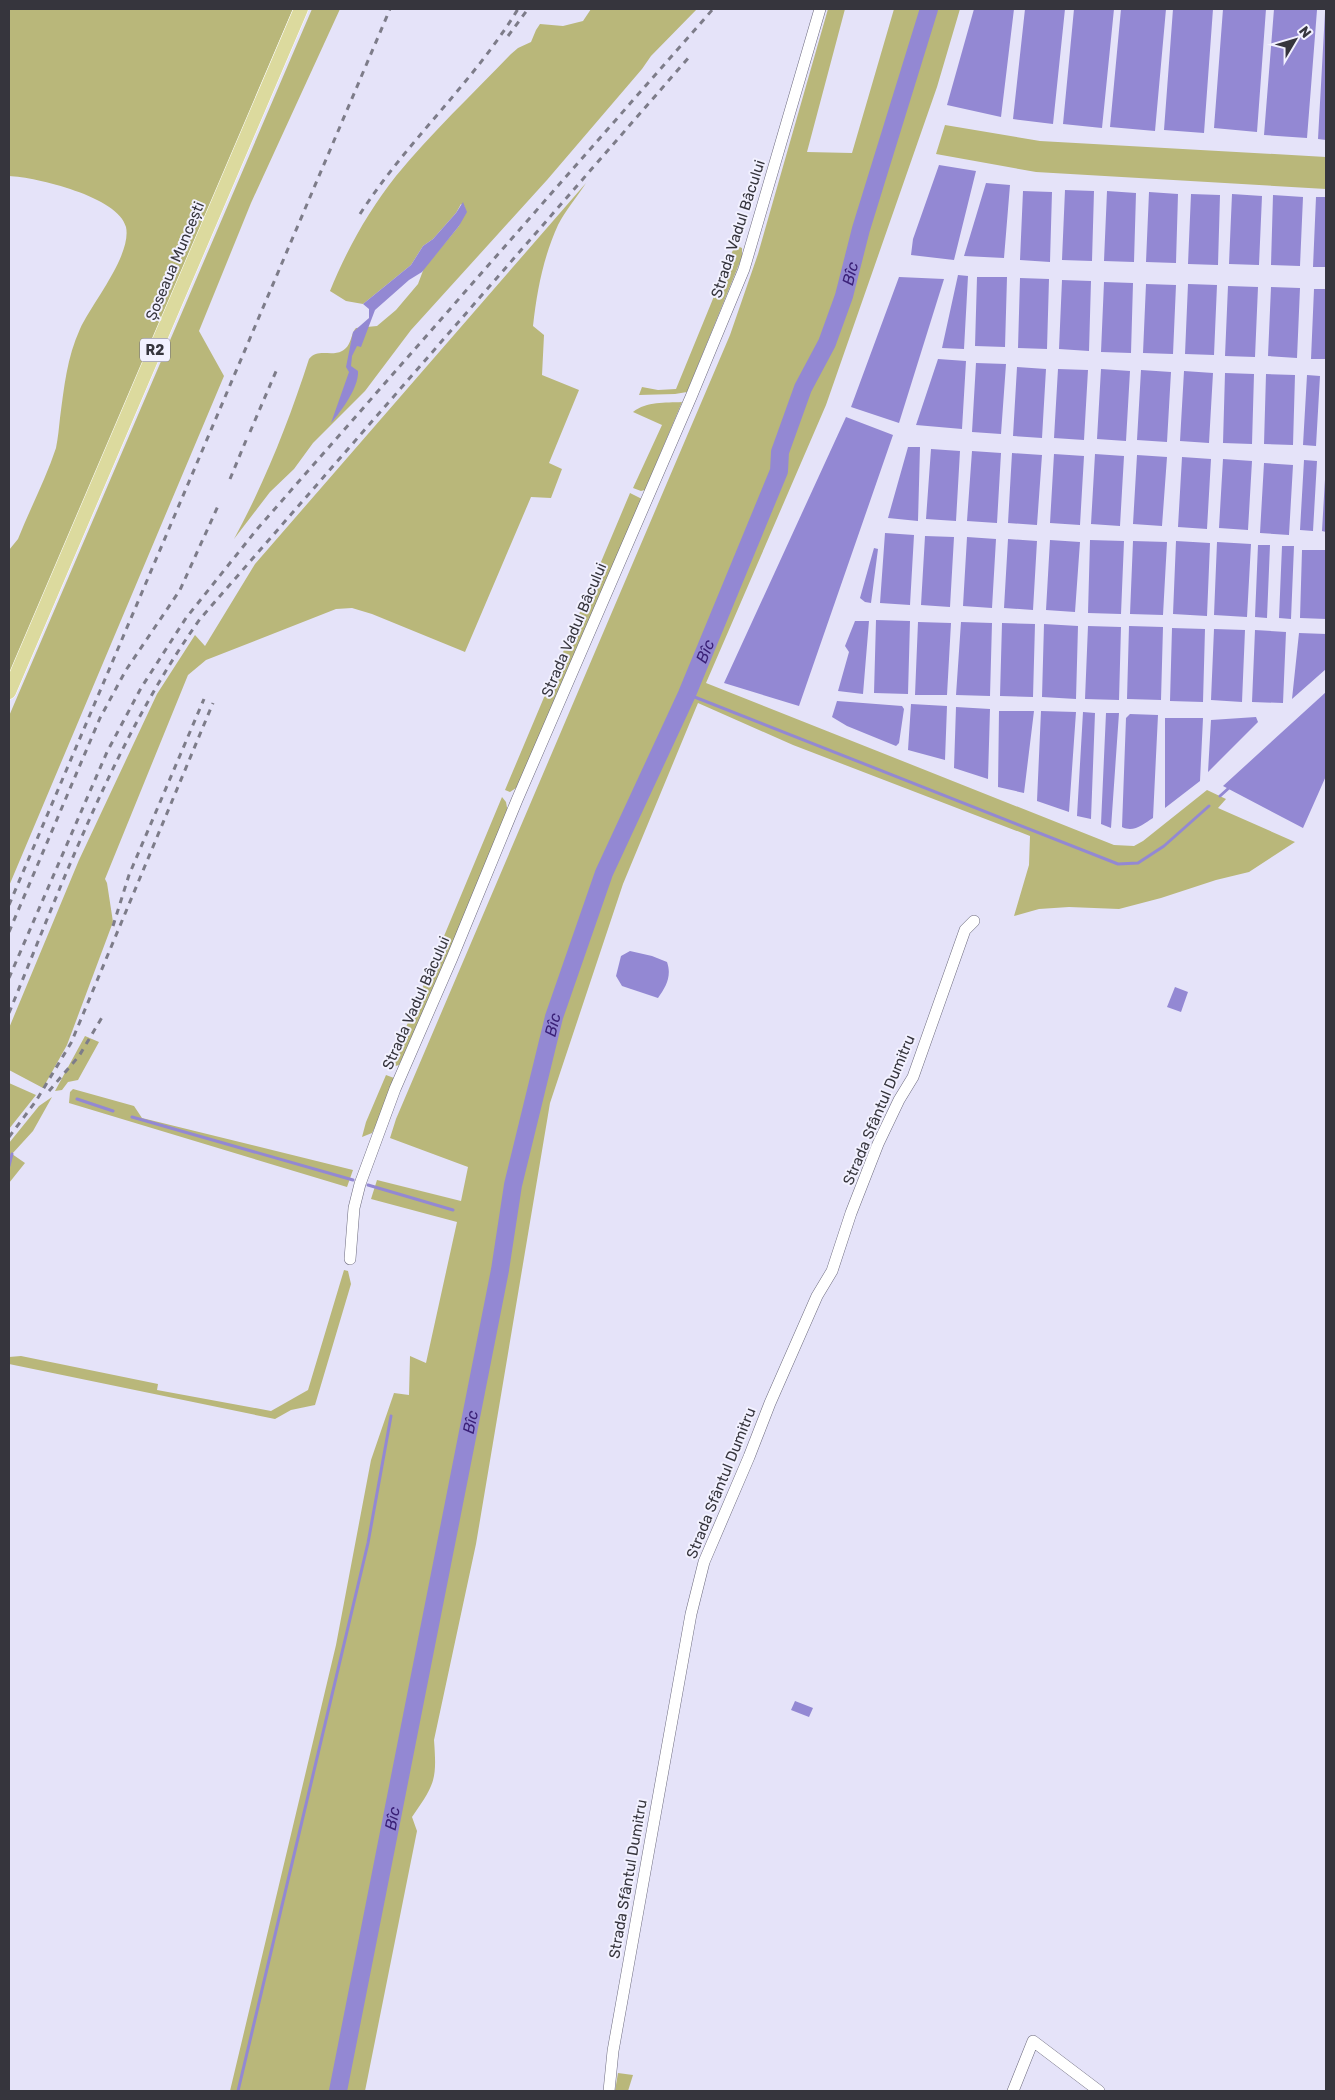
<svg xmlns="http://www.w3.org/2000/svg" width="1335" height="2100" viewBox="0 0 1335 2100" font-family="Rubik,sans-serif">
  <style>
    .green { fill: #b9b77a }
    .water { fill: #9388d3 }
    .lines { fill: none; stroke-linecap: round; stroke-linejoin: round }
    .stream { stroke: #9388d3; stroke-width: 3 }
    .river { stroke: #9388d3; stroke-width: 18 }
    .minor-casing { stroke: #6d6b7e; stroke-width: 12 }
    .major-casing { stroke: #fff; stroke-width: 15 }
    .minor { stroke: #fff; stroke-width: 11 }
    .major { stroke: #dcda9e; stroke-width: 14 }
    .rail { stroke: #7d7c89; stroke-width: 3; stroke-dasharray: 6 6; stroke-linecap: butt }
    .labels { text-anchor: middle; dominant-baseline: central; stroke-width: 4; stroke-linejoin: round; paint-order: stroke }
    .shield { fill: #f2f1ff; stroke: #6e6d77; stroke-width: 1 }
    .shield-label { font-size: 14px; font-weight: bold; fill: #36353d }
    .street-label { font-size: 15px; fill: #36353d; stroke: #f2f1ff }
    .water-label { font-size: 16px; font-style: italic; fill: #3a2077; stroke: #f2f1ff }
  </style>
  <rect width="100%" height="100%" fill="#e5e3f9"/>
  <path class="green" d="M9 9H293L9 678V550L18 539C30 509 46 478 56 448 58 438 59 427 60 418 64 388 67 357 80 329 92 303 132 255 126 227 119 197 36 177 9 176Z
    M312 9H340L251 203 199 331 224 376 9 886V716Z
    M591 9H697L651 56 642 69 547 180 411 330 365 391 313 443 294 469 270 492 234 539C265 482 289 421 309 359 318 348 331 357 342 351 352 346 350 335 356 328L377 326 396 310 418 284 424 268 459 226 465 207 461 204 456 213 433 239 423 246 411 265 363 304 346 301 330 291C346 251 369 210 396 176 431 133 473 94 511 54L518 48 531 42 536 30 540 24 563 26 583 21Z
    M828 9H845L807 152 852 153 894 9H960L937 87 826 405 706 683 1114 845 1134 846 1143 841 1207 790 1226 799 1218 808 1295 842 1249 872 1216 880 1161 898 1119 909 1069 907 1039 909 1014 916 1029 865 1030 836 793 745 698 703 623 884 550 1103 476 1544 434 1740C437 1780 435 1784 412 1817L417 1831 365 2091H230L336 1645 371 1460 394 1393 409 1395 410 1356 426 1363 457 1222 371 1199 377 1180 461 1201 468 1167 390 1138 396 1119 730 335 758 254Z
    M945 125 1040 141 1326 157V189L1036 172 936 154Z
    M586 183C577 197 565 211 558 225 543 258 537 291 533 326L544 335 542 375 579 390 549 463 562 469 551 498 531 497 465 652 372 614 352 608 336 609 206 660 188 675 105 879 107 883 113 922 67 1045 43 1088 9 1070V1028L79 860 157 694 195 635 205 646 255 564Z
    M735 245 742 248V257L687 392 675 394 639 395 642 387 658 390 676 389Z
    M682 402 645 490 641 491 633 488 662 425 633 412C647 401 665 403 682 402Z
    M630 493 642 499 519 786 510 792 505 790Z
    M502 797 506 802 508 813 412 1038 399 1065 389 1068Z
    M85 1036 99 1042 78 1080 68 1082 62 1090 55 1091Z
    M386 1075 394 1078 376 1125 372 1133 362 1137 366 1122Z
    M9 1083 36 1095 9 1129Z
    M73 1089 134 1106 142 1118 353 1170 347 1187 69 1103 70 1092Z
    M52 1097 33 1131 12 1154 25 1163 9 1183V1143L39 1106Z
    M344 1270 348 1271 351 1284 315 1405 291 1410 275 1419 9 1364V1357L21 1356 158 1384 157 1390 271 1411 308 1390Z
    M618 2073 633 2075 628 2091H615Z"/>
  <path class="water" d="M974 9H1014L1001 117 947 105Z
    M1025 9H1065L1053 124 1013 119Z
    M1074 9H1114L1102 128 1063 124Z
    M1121 9H1166L1155 131 1110 127Z
    M1173 9H1213L1204 133 1164 130Z
    M1223 9H1266L1257 132 1214 128Z
    M1274 9 1317 10 1307 138 1264 135Z
    M1325 12H1326V140L1318 139Z
    M939 165 976 171 954 260 911 255 913 239Z
    M986 183 1010 185 1004 258 964 256Z
    M1065 190 1094 191 1092 261 1062 260Z
    M1023 191 1052 192 1050 262 1020 260Z
    M1107 191 1136 193 1134 262 1104 261Z
    M1149 192 1178 194 1176 263 1146 262Z
    M1191 194 1220 195 1218 265 1188 264Z
    M1232 194 1262 196 1259 265 1229 264Z
    M1273 195 1303 197 1300 266 1271 265Z
    M1316 197H1326V267H1313Z
    M463 202 467 212 459 226 422 272 409 280 375 310 361 347 357 346 352 356 351 366 358 371C359 387 342 410 331 423L349 372 346 367 353 332 369 318V309L363 304 411 265 423 246 433 239 456 213Z
    M958 275 968 276 964 349 942 348Z
    M899 277 944 279 899 423 851 407Z
    M977 277H1007L1005 347 975 346Z
    M1020 278 1049 279 1047 349 1018 348Z
    M1062 280 1091 281 1089 351 1059 349Z
    M1104 282 1133 283 1131 353 1101 352Z
    M1146 284 1176 285 1173 354 1143 353Z
    M1188 284 1217 285 1214 355 1185 354Z
    M1228 286 1258 287 1255 357 1225 356Z
    M1271 287 1300 288 1297 358 1268 356Z
    M1314 289H1326V359H1311Z
    M938 359 966 361 962 429 916 425Z
    M976 363 1006 364 1001 434 972 432Z
    M1017 367 1046 369 1042 438 1013 436Z
    M1058 369 1088 370 1084 440 1054 438Z
    M1101 369 1130 371 1126 441 1097 439Z
    M1141 370 1171 372 1167 442 1137 440Z
    M1184 371 1213 373 1209 443 1180 441Z
    M1225 373 1254 374 1252 444 1223 443Z
    M1266 374 1295 375 1293 445 1264 444Z
    M1307 375 1320 376 1316 446 1303 445Z
    M846 417 893 435 799 706 724 683Z
    M908 447H920L918 521 888 518Z
    M931 449 960 451 956 521 926 519Z
    M972 451 1001 453 997 523 967 521Z
    M1012 453 1042 455 1037 525 1008 523Z
    M1054 454 1084 456 1080 525 1050 523Z
    M1095 454 1124 456 1120 526 1091 524Z
    M1137 455 1167 457 1162 526 1133 524Z
    M1182 457 1211 459 1207 529 1178 527Z
    M1223 459 1252 461 1248 530 1219 528Z
    M1304 460 1317 461 1313 531 1300 530Z
    M1326 462V532L1322 531Z
    M1264 463 1293 465 1289 535 1260 533Z
    M885 533 914 535 910 605 880 603Z
    M925 536 954 537 950 607 921 605Z
    M967 537 996 539 992 608 963 606Z
    M1008 539 1037 541 1033 610 1004 608Z
    M1050 540 1080 542 1075 612 1046 610Z
    M1090 540 1124 541 1121 614 1088 613Z
    M1133 541 1167 542 1163 615 1130 614Z
    M1176 541 1210 543 1207 616 1173 614Z
    M1217 542 1251 544 1247 617 1214 615Z
    M1258 545H1270L1267 618 1255 617Z
    M1282 546H1294L1291 619 1279 618Z
    M874 548 878 549 871 603 865 602 860 598Z
    M1302 550H1326V619L1300 618Z
    M876 620 910 621 908 694 874 693Z
    M855 621H869L863 694 838 691 849 652 845 646Z
    M918 622 951 623 947 695H915Z
    M961 622 992 623 990 696 956 695Z
    M1002 623 1035 624 1033 697 1000 696Z
    M1044 624 1078 626 1076 699 1042 697Z
    M1088 626 1121 627 1119 700 1085 699Z
    M1129 626 1163 627 1161 700 1127 699Z
    M1172 628 1205 629 1203 702 1170 701Z
    M1214 629 1245 630 1242 702 1211 700Z
    M1255 630 1286 632 1283 703 1252 702Z
    M1299 633 1326 634V669L1292 699Z
    M1326 692V776L1303 828 1223 786Z
    M837 701 902 706 904 709 899 743 896 746 847 726 832 717Z
    M911 704 947 706 945 760 908 750Z
    M956 707 990 709 988 779 954 768Z
    M999 711H1034L1024 793 998 787Z
    M1041 711 1076 712 1069 812 1037 801Z
    M1083 712 1095 713 1091 819 1077 816Z
    M1106 713H1119L1111 828 1101 824Z
    M1130 714 1158 715 1153 818C1143 824 1134 833 1122 827L1126 718Z
    M1256 717 1258 722 1208 772 1211 720Z
    M1165 718H1203L1200 781 1165 808Z
    M630 951 652 956 667 962C672 976 666 987 658 998L622 986 616 976 621 956Z
    M1175 987 1188 992 1181 1012 1167 1007Z
    M795 1701 813 1708 809 1717 791 1710Z"/>
  <g class="lines">
    <path class="stream" d="M687 694 1118 864 1138 863 1164 846 1209 806
      M1220 796 1230 787
      M77 1099 113 1111
      M132 1117 353 1180
      M9 1166 12 1154
      M368 1185 453 1210
      M238 2091 368 1543 391 1416"/>
    <path class="river" id="s1" d="M338 2091 500 1270 513 1185 554 1017 604 873 687 694 779 471 780 452 803 388 827 343 844 296 861 229 929 9"/>
    <defs>
      <path id="minor" d="M350 1259 354 1208 360 1184 395 1089 452 958 517 800 691 397 744 269 820 9
        M609 2091 613 2051 649 1849 691 1614 704 1562 749 1457 770 1403 817 1296 832 1271 851 1213 878 1144 899 1100 913 1077 965 930 974 921
        M1013 2091 1033 2041 1099 2091"/>
      <path id="major" d="M9 692 301 9"/>
    </defs>
    <use href="#minor" class="minor-casing"/>
    <use href="#major" class="major-casing"/>
    <use href="#minor" class="minor"/>
    <use href="#major" class="major"/>
    <path class="rail" d="M508 36 528 9
      M360 214C407 141 473 83 518 9
      M250 432 277 369
      M230 479 247 438
      M9 905 390 9
      M113 926 129 875 204 699
      M9 932 100 718 126 670 180 590 218 506
      M9 978 107 752 141 688 186 618 258 528 713 9
      M9 1013C64 879 116 737 200 619L690 56
      M49 1091 79 1056 104 1014
      M9 1137 36 1101 71 1043 213 703"/>
  </g>
  <g class="labels">
    <rect class="shield" x="140" y="338.5" width="30" height="23" rx="4"/>
    <g class="shield-label">
      <text x="155" y="350">R2</text>
    </g>
    <g class="street-label">
      <text transform="translate(738 229) rotate(-72)">Strada Vadul Bâcului</text>
      <text transform="translate(175 261) rotate(-67)">Șoseaua Muncești</text>
      <text transform="translate(574 630) rotate(-67)">Strada Vadul Bâcului</text>
      <text transform="translate(416 1003) rotate(-66)">Strada Vadul Bâcului</text>
      <text transform="translate(879 1110) rotate(-67)">Strada Sfântul Dumitru</text>
      <text transform="translate(721 1483) rotate(-68)">Strada Sfântul Dumitru</text>
      <text transform="translate(628 1879) rotate(-80)">Strada Sfântul Dumitru</text>
    </g>
    <g class="water-label">
      <text stroke="none"><textPath href="#s1" startOffset="1898">Bîc</textPath></text>
      <text stroke="none"><textPath href="#s1" startOffset="1492">Bîc</textPath></text>
      <text stroke="none"><textPath href="#s1" startOffset="1088">Bîc</textPath></text>
      <text stroke="none"><textPath href="#s1" startOffset="682">Bîc</textPath></text>
      <text stroke="none"><textPath href="#s1" startOffset="278">Bîc</textPath></text>
    </g>
  </g>
  <rect width="1335" height="2100" fill="none" stroke="#36353d" stroke-width="20"/>
  <g transform="translate(1295 40) rotate(52)" stroke="#f2f1ff" stroke-width="4" paint-order="stroke">
  <path d="M0-4L9 19L0 12L-9 19Z" fill="#36353d"/>
  <text y="-8" font-size="14" font-weight="bold" text-anchor="middle" fill="#36353d">N</text>
  </g>
</svg>
